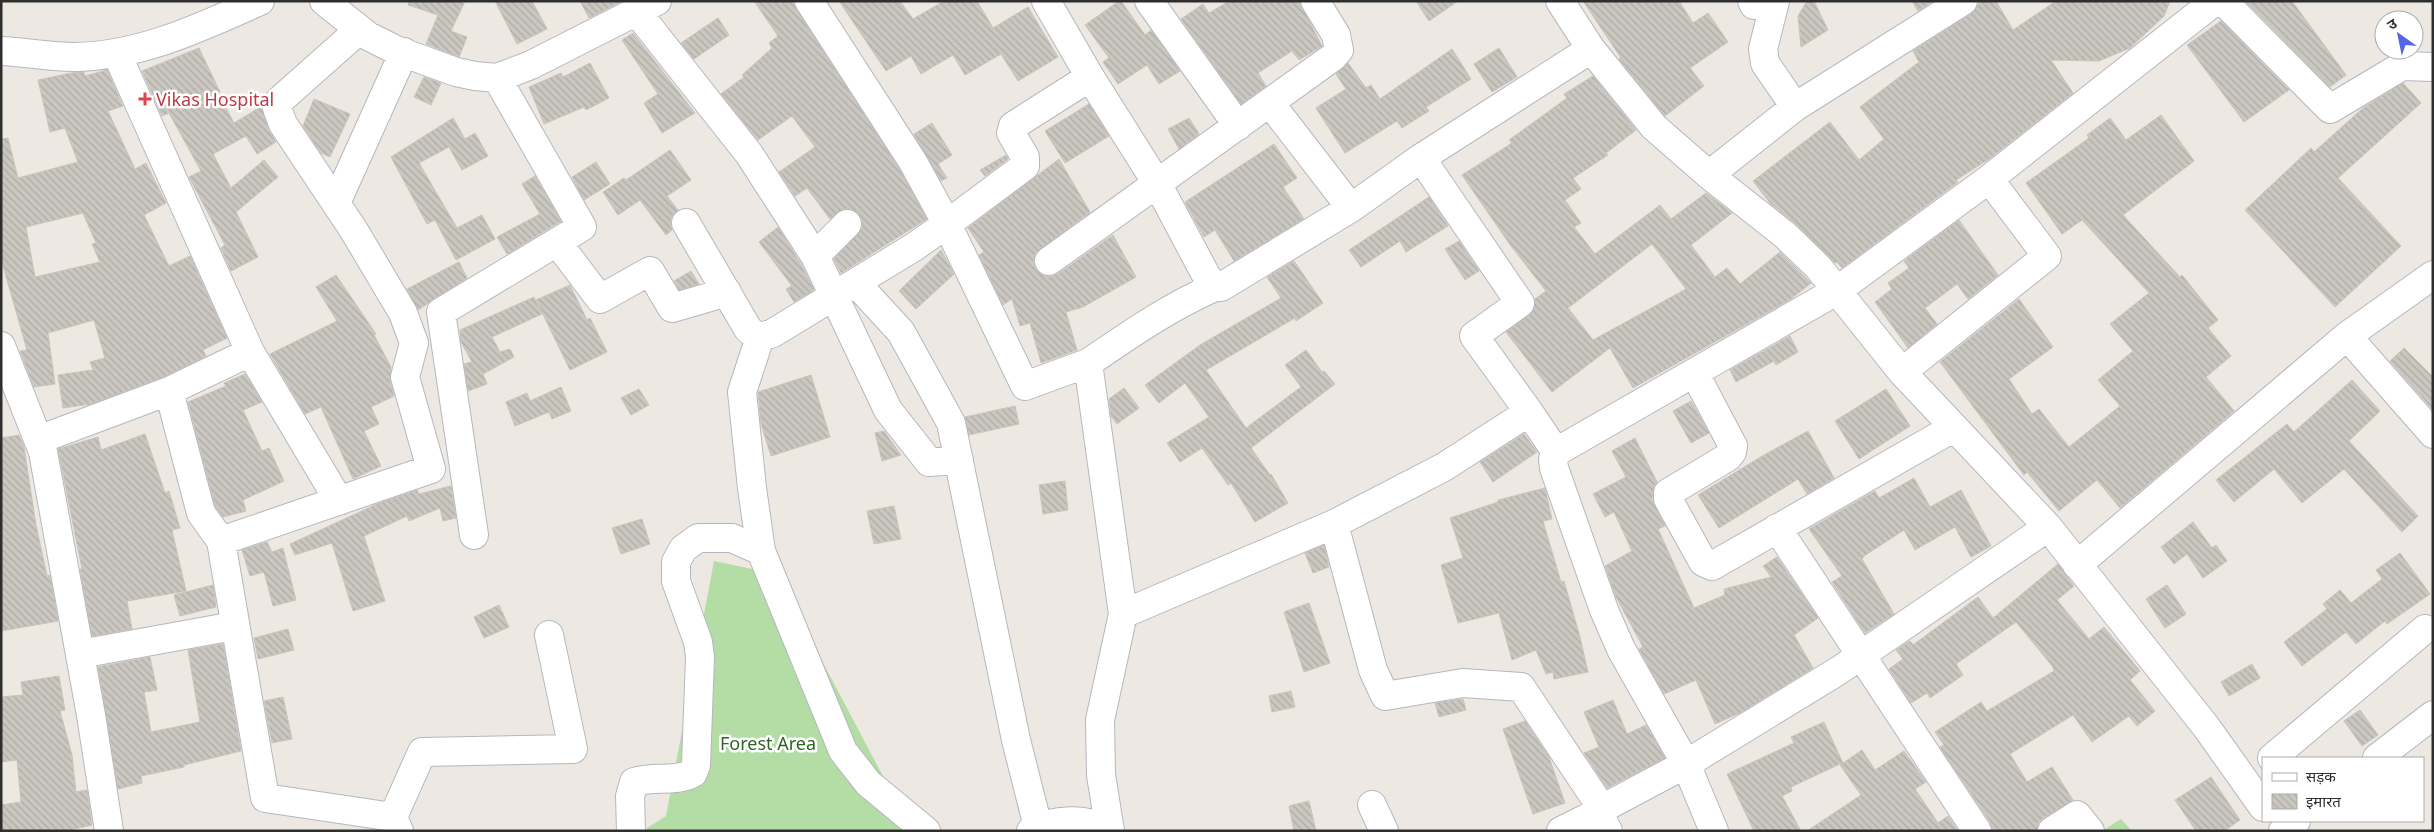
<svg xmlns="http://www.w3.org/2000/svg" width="2434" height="832" viewBox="0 0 2434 832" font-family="'Noto Sans','Noto Sans Devanagari',sans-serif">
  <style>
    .grass { fill: #b4dda5 }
    .building { fill: url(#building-back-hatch); stroke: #c9c5bc; fill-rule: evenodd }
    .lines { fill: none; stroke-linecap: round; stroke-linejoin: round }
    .minor-casing { stroke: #b5b7c0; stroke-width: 30 }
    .minor { stroke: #fff; stroke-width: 28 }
    .health-dot { fill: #e0444e; stroke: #fff; stroke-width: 2 }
    .labels { text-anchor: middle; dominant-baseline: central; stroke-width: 5; stroke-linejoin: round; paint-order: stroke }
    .health-label { font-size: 18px; fill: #be3a42; stroke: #fff; text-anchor: start }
    .park-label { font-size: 18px; fill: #2c6524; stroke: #fff }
  </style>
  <defs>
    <pattern id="building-back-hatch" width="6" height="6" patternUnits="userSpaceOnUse" patternTransform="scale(1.25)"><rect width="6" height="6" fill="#cac7c0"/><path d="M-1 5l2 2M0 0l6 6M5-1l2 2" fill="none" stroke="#aeaba5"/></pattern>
  </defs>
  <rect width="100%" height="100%" fill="#ede9e2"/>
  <path class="grass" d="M714 561 776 574 912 831H647V828L666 816Z
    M2121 819 2132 831H2102Z"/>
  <path class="building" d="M409 1H465L451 31 467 37 459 57 426 44 438 15 408 5Z
    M495 1H532L547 29 517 44Z
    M580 1H622L589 18Z
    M754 1H793L796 9 900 170 927 219 841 273 834 259 862 228V220L858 213 852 209H843L830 219 807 188 795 196 779 172 815 147 792 116 758 140 721 94 744 77 742 75 772 48 769 43 778 36Z
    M839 1H900L913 19 944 1H977L993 28 1028 7 1058 57 1018 81 1001 54 965 75 953 55 921 74 911 56 886 71Z
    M1119 1H1121L1145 35 1151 30 1180 71 1159 84 1147 65 1118 84 1103 62 1109 58 1085 25Z
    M1229 1H1299L1322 46 1299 60 1292 51 1258 73 1266 86 1241 104 1181 19 1203 4 1209 13Z
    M1416 1H1458L1429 21Z
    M1583 1H1679L1693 23 1708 13 1728 42 1690 68 1704 86 1665 116 1619 59 1621 58Z
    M1807 1H1814L1828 30 1801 47 1798 16Z
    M1912 1H1933L1918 11Z
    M1981 1H1996L2013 30 2056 1H2170L2164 16 2130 48 2099 61 2051 60 2073 93 1989 159 1956 180 1958 182 1842 268 1837 262 1835 263 1796 224 1770 203 1753 181 1830 122 1859 160 1884 139 1860 107 1919 62 1913 51 1971 14Z
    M2248 1H2292L2346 75 2330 87 2246 2Z
    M718 18 729 35 694 59 681 43Z
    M2221 21 2289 90 2244 122 2187 45Z
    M633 33 695 113 662 133 644 103 658 94 622 40Z
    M199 48 220 92 218 93 234 123 262 106 268 129 276 142 257 154 246 136 213 154 231 188 264 160 278 177 236 212 258 257 231 271 221 248 225 245 189 177 201 171 169 113 162 116 142 71Z
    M1499 48 1517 77 1492 92 1474 64Z
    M1452 49 1471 79 1426 107 1429 111 1402 128 1397 121 1345 153 1316 108 1346 89 1336 74 1348 63 1366 88 1371 85 1380 99Z
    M590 63 609 98 586 110 584 107 544 124 529 87 561 73 563 77Z
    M107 70 123 106 108 111 135 169 146 163 166 203 144 215 169 266 190 256 227 338 203 350 206 356 163 377 91 404 63 408 58 375 93 370 90 362 105 358 94 320 48 333 55 384 34 387 20 351 27 350 1 259V139L8 138 18 178 78 162 65 128 50 132 38 80 71 73 84 72 85 76ZM83 213 96 243 92 244 100 262 35 277 26 227Z
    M1593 76 1636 130 1606 153 1608 155 1573 178 1581 189 1565 200 1581 223 1574 227 1595 254 1660 205 1671 219 1706 193 1732 213 1691 245 1715 277 1727 268 1740 284 1780 252 1811 283 1791 299 1633 388 1610 348 1552 392 1506 332 1529 315 1534 309 1535 299 1546 291 1511 246 1462 175 1512 143 1509 140 1567 98 1564 94ZM1652 244 1686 289 1593 340 1568 308Z
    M424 77 441 83 431 105 414 97Z
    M2403 83 2421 103 2338 178 2401 246 2335 307 2245 210 2311 148 2314 152 2363 108Z
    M314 99 350 114 330 157 321 153 303 126Z
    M1089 104 1109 136 1065 163 1045 131Z
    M2161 115 2194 161 2123 215 2180 277 2182 275 2218 320 2208 328 2231 356 2206 377 2234 411 2120 508 2097 480 2059 511 2027 472 2024 475 1940 362 2019 299 2053 347 2009 379 2032 414 2039 409 2069 447 2120 406 2098 380 2133 351 2110 324 2149 293 2082 220 2062 234 2026 183 2089 138 2087 135 2110 118 2126 140Z
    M453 118 465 139 475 133 488 156 462 170 449 147 419 163 457 228 482 215 495 239 456 260 435 220 427 224 391 157Z
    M1189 118 1199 134 1179 149 1168 129Z
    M932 123 952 155 938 164 947 178 941 181 914 134Z
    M1274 144 1297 178 1283 187 1304 219 1234 261 1215 230 1204 237 1185 202Z
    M670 150 691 180 667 196 678 210 672 216 670 223 672 230 666 235 640 200 618 215 603 192 624 178 626 180Z
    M1006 155 1008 159 985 176 980 170Z
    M1059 159 1090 212 1040 249 1035 254 1033 262 1036 270 1043 275 1050 277 1058 274 1113 235 1136 277 1083 307 1066 312 1077 350 1041 363 1030 323 1020 326 1012 299 1003 305 979 255 984 252 968 228Z
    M596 162 610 184 584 200 572 177Z
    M535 176 561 221 507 254 497 237 540 214 522 184Z
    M1429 197 1448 226 1406 252 1400 241 1361 267 1349 250Z
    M1959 220 1998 275 1968 299 1957 284 1925 308 1937 324 1908 348 1875 302 1892 289 1888 283 1909 268 1904 261Z
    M778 227 801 264 814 290 794 302 786 289 792 286 759 242Z
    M1459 241 1479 271 1465 280 1445 249Z
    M941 250 954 274 916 309 899 291Z
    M1294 261 1323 303 1296 321 1295 318 1206 370 1246 428 1301 387 1285 365 1306 350 1322 372 1324 371 1335 384 1251 448 1270 475 1271 474 1288 503 1255 522 1231 483 1228 485 1202 448 1180 462 1167 443 1209 417 1185 383 1159 403 1145 385 1200 345 1281 298 1267 277Z
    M459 262 467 278 418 310 407 289Z
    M691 271 699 284 679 290 674 281Z
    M336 275 376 334 374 335 391 367 390 381 394 396 371 407 379 424 364 431 381 466 353 479 321 407 305 414 270 354 337 321 316 287Z
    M570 285 587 320 590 318 607 352 570 370 536 300Z
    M534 297 542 314 492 337 500 352 510 349 514 357 483 374 487 384 468 391 464 364 472 362 461 342 460 330Z
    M1790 336 1798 352 1776 365 1774 361 1736 382 1730 370Z
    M2404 348 2433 377V410L2390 361Z
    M245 374 262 402 243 410 262 451 269 448 284 481 243 500 246 511 223 517 215 506 188 402 226 386 224 383Z
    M811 375 830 437 771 456 761 424 758 392Z
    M2352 380 2380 411 2349 441 2418 516 2402 532 2344 469 2302 503 2274 469 2234 502 2216 480 2287 424 2294 432Z
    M561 387 571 411 552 419 549 412 515 426 506 402 527 393 530 401Z
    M1124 388 1139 408 1117 424 1111 416 1109 399Z
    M639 389 649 405 631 415 621 398Z
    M1886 389 1910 426 1859 459 1835 421Z
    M1691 401 1709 433 1691 443 1673 411Z
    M1015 406 1019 424 969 435 965 417Z
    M884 431 901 455 882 461 875 433Z
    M1808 431 1834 478 1807 494 1798 479 1719 528 1698 495 1764 455Z
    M145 434 165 493 169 491 180 528 172 530 186 591 127 601 132 629 92 636 80 569H82L58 449 98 437 101 450Z
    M1524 434 1537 452 1493 482 1480 462Z
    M19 435 24 447 36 525 47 576 50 575 58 621 1 631V438Z
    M1635 438 1657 482 1654 486 1652 499 1665 526 1658 529 1694 608 1725 595 1724 589 1771 577 1763 566 1777 557 1818 618 1794 635 1813 668 1742 712 1715 724 1696 680 1664 694 1639 649 1643 647 1616 597 1605 566 1632 551 1614 512 1605 517 1593 494 1626 477 1612 451Z
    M1914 478 1930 507 1961 490 1991 546 1971 557 1955 527 1915 550 1904 530 1864 556 1862 559 1894 614 1865 633 1832 582 1842 576 1809 529 1875 491 1879 498Z
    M1065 481 1068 510 1043 514 1039 485Z
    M451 486 456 518 443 521 440 508 409 521 407 516 364 536 385 601 353 611 332 543 295 555 290 544 377 504 417 490 419 494Z
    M1545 488 1552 519 1543 521 1561 582 1564 581 1580 637 1588 672 1554 679 1553 672 1546 674 1536 650 1512 660 1499 613 1458 623 1441 565 1463 558 1450 518 1498 502V500Z
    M894 506 901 539 874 544 867 511Z
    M642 519 650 544 621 554 612 528Z
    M2193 522 2212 548 2216 545 2227 561 2203 578 2187 554 2174 564 2161 547Z
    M267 542 272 552 283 548 296 600 273 606 264 572 250 576 242 550Z
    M1324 545 1329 567 1313 573 1305 553Z
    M2400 553 2430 594 2387 624 2385 621 2356 644 2346 632 2302 666 2284 642 2327 609 2323 604 2340 590 2351 603 2382 579 2376 570Z
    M2058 564 2074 586 2057 600 2089 639 2104 627 2140 671 2130 680 2155 711 2137 726 2129 716 2092 742 2073 715 2010 754 2027 782 2052 767 2073 800 2043 818 2038 823 2037 831H1993L1990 822 1940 747 1944 745 1935 732 1981 702 1987 711 2054 671 2053 667 2016 622 1956 664 1963 675 1930 698 1927 693 1911 703 1889 669 1903 659 1896 650 1910 641 1913 645 1978 597 1993 618Z
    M213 585 216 607 180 616 174 595Z
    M2167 585 2186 614 2165 628 2146 599Z
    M1309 603 1330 663 1304 672 1284 612Z
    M499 605 509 627 484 638 474 617Z
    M288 629 294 650 258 659 254 638Z
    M223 644 241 751 184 765V767L141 776 142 783 118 789 98 667 150 657 157 690 144 692 151 732 200 722 188 650Z
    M2252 664 2260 678 2229 696 2221 682Z
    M59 676 65 710 60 711 72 755 76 792 87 790 92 825 66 831H1V805L21 802 17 760 1 762V697L23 695 21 682Z
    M1291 691 1295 707 1272 712 1269 696Z
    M283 697 292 739 272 743 264 701Z
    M1463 699 1466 710 1439 717 1435 703Z
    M1613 700 1627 734 1646 725 1665 758 1607 788 1584 753 1599 747 1584 712Z
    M2360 710 2378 735 2362 746 2344 721Z
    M1525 721 1549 757 1565 803 1533 814 1503 729Z
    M1824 722 1843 763 1862 750 1875 770 1904 751 1926 782 1915 789 1938 823 1948 816 1958 831H1807L1861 795 1840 765 1842 763 1791 787 1792 791 1782 796 1801 831H1754L1727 774 1794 743 1791 737Z
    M2211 777 2240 820 2224 831H2196L2175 800Z
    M1309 801 1316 831H1294L1289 806Z"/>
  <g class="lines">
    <defs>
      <path id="minor" d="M324 1 368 36 396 50 456 72 475 76 497 78 531 65 657 1
        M809 1 913 162 947 224 1025 166V157L1011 133 1013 126 1090 77
        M1046 1 1090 77 1158 185 1207 277 1215 287H1221L1351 208 1421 158 1591 49
        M1149 1 1238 126
        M1560 1 1591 49 1654 127 1709 175 1785 235 1818 267 1902 372 2048 527 2207 728 2263 807
        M1752 1 1754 5
        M1775 1 1763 49 1765 63 1795 107
        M2223 1 2330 109 2402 66 2433 67
        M637 12 749 154 815 256 847 224
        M1 51C25 52 50 57 74 57 141 56 199 28 260 1
        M117 54 250 352 339 501
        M1270 103 1351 208
        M1421 158 1520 303 1474 336 1529 412
        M1709 175 1795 107 1963 1
        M336 203 404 52
        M686 223 748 329C757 338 762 337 773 333L914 247 947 224 1025 386 1088 363
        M557 242 600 299 650 271 672 308 727 292
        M815 256 888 410 929 462 959 460
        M1049 261 1333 57 1339 50 1336 35 1315 1
        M856 283 901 332 951 423 1016 740 1038 827
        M2347 336 2433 434
        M760 337 742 392 752 488 761 551
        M1 346 43 452 91 715 109 831
        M1902 372 2047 256 1989 179 2215 1
        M1695 374 1733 446 1732 452 1728 457 1668 493V499L1703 562 1712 566 1953 428
        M169 391 201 513 221 541 265 798 393 817
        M38 440 169 391 250 352
        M1334 524 1373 670 1385 696 1463 683 1521 687 1603 810 1561 831
        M1777 528 1977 831
        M474 535 441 312 582 227 497 78
        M221 541 431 469 405 377 414 343 403 313 353 229 283 124 277 108 279 101 359 30
        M2077 565 2347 336 2433 275
        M1123 614 1088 363C1129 335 1169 307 1215 287
        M80 654 234 626
        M2272 758 2425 629
        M2377 758 2433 715
        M1372 805 1384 831
        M399 831 393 817 422 752 573 749 549 635
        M631 831 630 796 634 782C653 775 675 783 693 773L696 765 700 657 698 642 676 581V562L683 549 698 538H732L761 551 843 751 868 783 926 831
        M1031 831C1053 819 1087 817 1108 831
        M1110 831 1101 775 1100 720 1123 614 1334 524 1444 467 1529 412 1556 452
        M1608 831C1603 822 1598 814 1607 806L1686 764 1838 671 2048 527
        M1714 831 1686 764 1621 649 1604 610 1554 468 1553 459 1556 452 1838 290 1989 179
        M2052 831 2077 815 2090 831
        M2283 831 2296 821"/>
    </defs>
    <use href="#minor" class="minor-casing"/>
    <use href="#minor" class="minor"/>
  </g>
  <path class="health-dot" d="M142.5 91.5h5v5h5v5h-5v5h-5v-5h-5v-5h5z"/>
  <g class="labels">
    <g class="health-label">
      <text x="156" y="99">Vikas Hospital</text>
    </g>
    <g class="park-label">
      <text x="768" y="743">Forest Area</text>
    </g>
  </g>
  <rect width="2434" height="832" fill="none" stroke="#2e2e2e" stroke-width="5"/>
  <rect x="2262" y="757" width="162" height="65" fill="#ffffff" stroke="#ababab"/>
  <rect x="2272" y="773" width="25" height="8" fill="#ffffff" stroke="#ababab"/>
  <text x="2306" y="782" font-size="15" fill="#2e2e2e">सड़क</text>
  <rect x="2272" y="794" width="25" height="15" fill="url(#building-back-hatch)" stroke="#ababab"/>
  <text x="2306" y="807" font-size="15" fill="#2e2e2e">इमारत</text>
  <g transform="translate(2399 35) rotate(327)"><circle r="24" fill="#ffffff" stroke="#ababab"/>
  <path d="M0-4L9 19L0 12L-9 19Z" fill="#5565e7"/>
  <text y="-8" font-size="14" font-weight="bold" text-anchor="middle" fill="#2e2e2e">उ</text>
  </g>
</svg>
